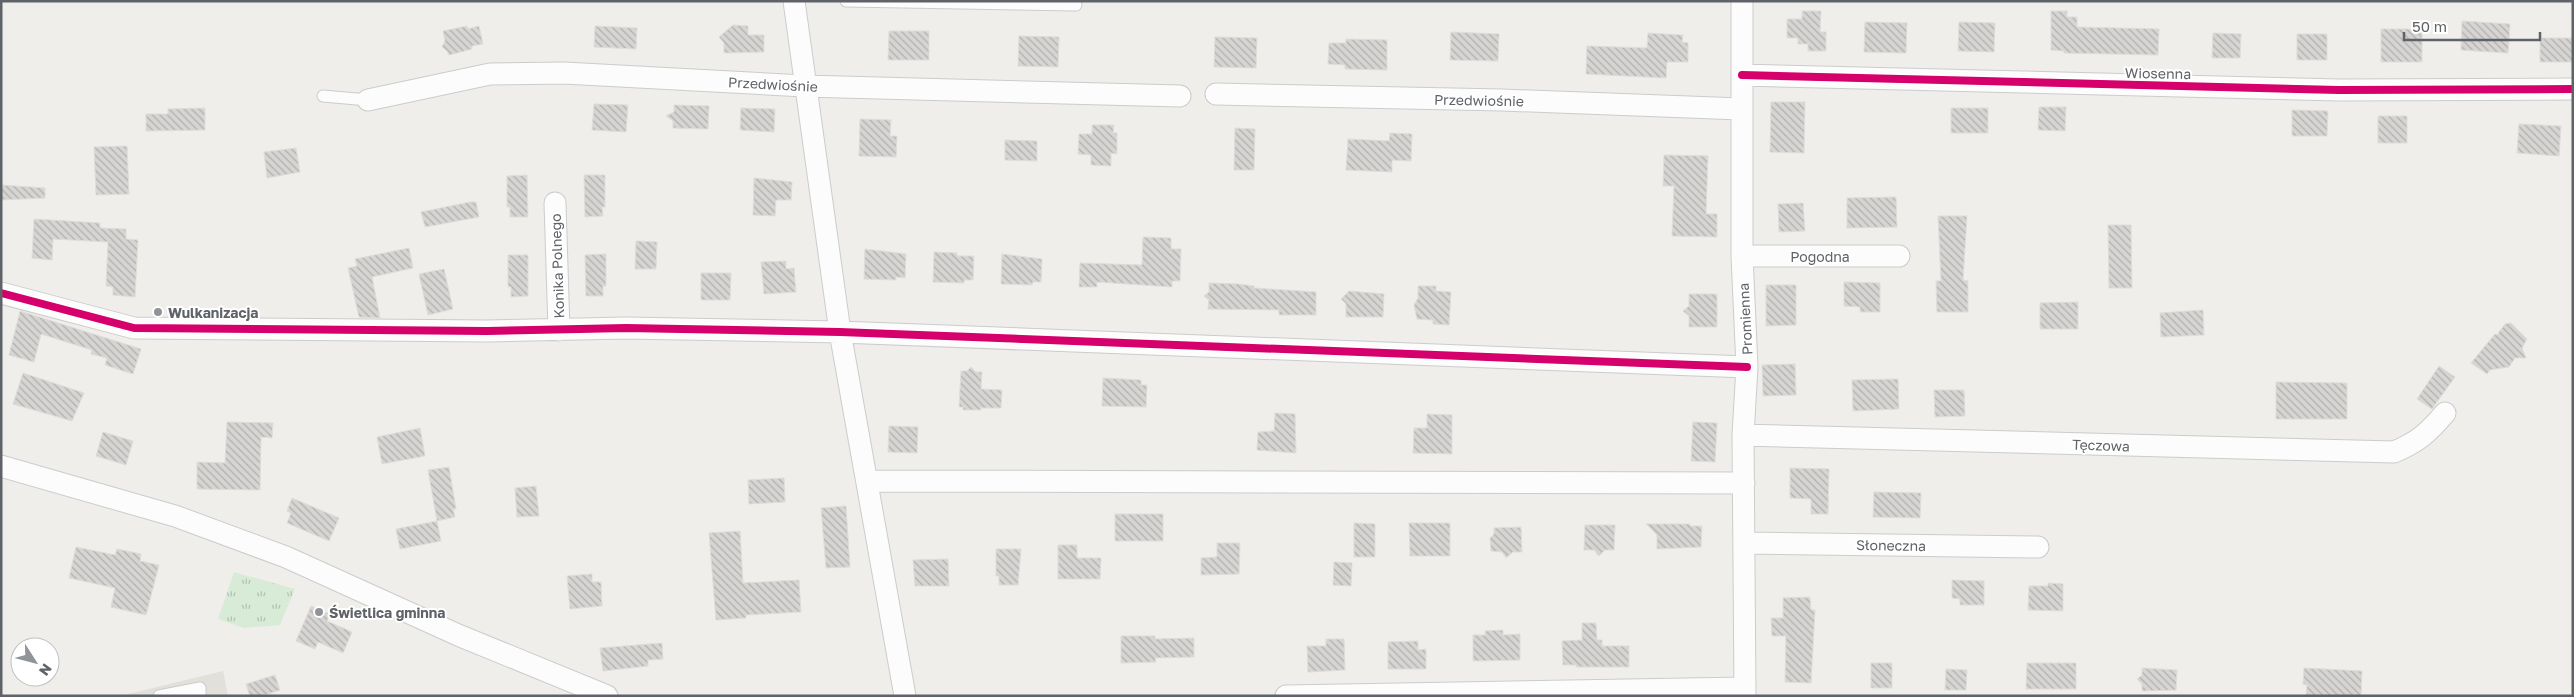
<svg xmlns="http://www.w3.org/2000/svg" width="2574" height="697" viewBox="0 0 2574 697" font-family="'Golos Text',sans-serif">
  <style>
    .education { fill: #e2e0da }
    .grass { fill: url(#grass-tufts) }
    .building { fill: url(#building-back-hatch); stroke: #deddd9 }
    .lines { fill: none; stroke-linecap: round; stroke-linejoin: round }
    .lane-casing { stroke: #cbcccc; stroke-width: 13 }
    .street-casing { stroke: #cbcccc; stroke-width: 23 }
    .lane { stroke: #fdfcfc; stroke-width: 11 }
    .street { stroke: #fdfcfc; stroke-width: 21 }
    .cycleway-casing { stroke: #fff; stroke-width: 11 }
    .cycleway { stroke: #d6006c; stroke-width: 8 }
    .poi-dot { fill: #919496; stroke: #fff; stroke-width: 2 }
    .labels { text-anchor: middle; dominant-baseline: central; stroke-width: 4; stroke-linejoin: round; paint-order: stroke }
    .street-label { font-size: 14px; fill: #5f6368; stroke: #fff }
    .poi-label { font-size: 14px; font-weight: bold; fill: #5f6368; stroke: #fff; text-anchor: start }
  </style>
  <defs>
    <pattern id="grass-tufts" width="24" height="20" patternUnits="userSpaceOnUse" patternTransform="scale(1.25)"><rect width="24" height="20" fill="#d8ebd6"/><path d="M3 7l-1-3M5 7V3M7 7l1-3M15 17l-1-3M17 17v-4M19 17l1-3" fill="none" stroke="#b2c2b1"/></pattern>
    <pattern id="building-back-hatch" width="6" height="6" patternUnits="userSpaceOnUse" patternTransform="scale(1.25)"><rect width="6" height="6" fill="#d6d5d3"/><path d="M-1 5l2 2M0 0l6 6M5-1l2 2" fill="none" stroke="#b1b0af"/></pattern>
  </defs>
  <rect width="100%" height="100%" fill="#efeeea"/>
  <path class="education" d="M223 671 228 696H120Z"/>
  <path class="grass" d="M234 572 295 589 280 625 244 628 218 619Z"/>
  <path class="building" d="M1802 11H1821L1820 32H1826V51H1808V44H1798V38H1787V19H1802Z
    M2051 11H2067V17H2077V27L2159 29 2158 55 2064 53V51L2051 50Z
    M2462 21 2510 24 2508 53 2461 50Z
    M1865 22 1907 23 1906 53 1864 52Z
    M1959 22 1995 23 1994 52 1958 51Z
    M733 25 748 26V35H764V52L724 53V43L719 37Z
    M467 26 468 29 479 26 483 44 472 46V49L449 55 447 51 442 47 445 41 443 31Z
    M595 26 637 28 636 49 594 47Z
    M2381 29H2422V62H2381Z
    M889 31H929V60H888Z
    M1451 32 1499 34 1498 61 1450 60Z
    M1648 33 1683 35 1682 42 1688 43V62H1667L1666 78 1586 74 1587 46 1647 48Z
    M2213 33 2241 34 2240 58H2212Z
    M2297 34H2327V60H2297Z
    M1019 36 1059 37 1058 67 1018 66Z
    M1215 37 1257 38 1256 68 1214 67Z
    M2540 38H2573V62H2540Z
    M1346 39 1387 40V70L1345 69V65L1328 64 1329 43H1346Z
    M1771 102H1805L1804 153 1770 152Z
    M594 104 628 105 626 132 592 130Z
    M674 105 709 106 708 129 673 128V121L666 116 674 112Z
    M2039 107H2066L2065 131 2038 130Z
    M205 108V130L146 131V114H168V109Z
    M741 108 775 109 774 132 740 130Z
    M1951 108H1988V133H1951Z
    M2292 110 2328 111 2327 136H2292Z
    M2378 116H2407V143H2378Z
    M860 119 891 120 890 136H897L896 157 859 156Z
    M2519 124 2561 126 2559 156 2517 153Z
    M1092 125H1114L1113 133H1117V154L1111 153V166L1091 165V155L1078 154 1079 134H1092Z
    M1235 128 1255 129 1254 170H1234Z
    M1390 133 1412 134 1411 161 1392 160V172L1346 170 1348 139 1389 141Z
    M1005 140 1037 141V161L1005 160Z
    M127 146 129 194 96 195 94 147Z
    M296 148 300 172 267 178 264 152Z
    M1664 155 1708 156 1706 214H1717V237L1672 236 1674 186H1663Z
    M527 175 528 217H510V207H507V176Z
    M584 175H605V207H602L603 216 585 217Z
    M754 178 792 182 791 200H776L775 216 753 215Z
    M1 185 45 188V198L1 200Z
    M1896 197 1897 227 1847 228V198Z
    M470 202H476L479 217 425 227 421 212Z
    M1803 203 1805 231 1779 232 1778 204Z
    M1938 216H1967L1963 280 1968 281V312H1937L1936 281H1941Z
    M34 219 100 223V228L126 229V239L138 240 135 297 113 295V287L106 286 108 242 53 239 52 260 32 258Z
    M2108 225H2131L2132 288H2109Z
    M1143 237 1171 238V249H1181L1180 281H1172V287L1097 282V287H1079L1080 263 1142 265Z
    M636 241 657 242 656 269H635Z
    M409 248 413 268 372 277 380 318 359 317 348 268 357 266 355 259Z
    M865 249 906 254 905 278 896 277V280L864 279Z
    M934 252 957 253V256H974L973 280H964V283L933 282Z
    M606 254V286H603V296H586L585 255Z
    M1002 254 1042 259 1041 282H1033L1032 285 1001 284Z
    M508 255H528V296L511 297V287H508Z
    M786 261V269L794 268 796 292 764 294 761 262Z
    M444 269 453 309 428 315 419 274Z
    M701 273H731L730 300H701Z
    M1844 282 1880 283V312H1860V307L1844 306Z
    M1209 283 1238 284 1254 286V288L1316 292V315H1279V310L1208 309 1209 300 1204 296 1209 292Z
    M1766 285H1796V325L1766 326Z
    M1418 286H1436V291L1451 292 1449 325 1433 324V320L1417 319 1414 305 1418 298Z
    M1349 291 1384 294 1383 317H1346V304L1341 299Z
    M1689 294H1717V327H1689V316L1683 311 1689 306Z
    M2078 302V329H2040V303Z
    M2203 310 2204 335 2161 337 2160 313Z
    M20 311 141 349 133 374 105 365 107 358 91 354 92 350 41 334 34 362 9 355Z
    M2511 323 2527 339 2522 348 2526 358H2515L2509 367 2490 370 2487 374 2471 363 2495 334 2497 335 2505 324Z
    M1795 364 1796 395 1763 396 1762 365Z
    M2439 366 2455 377 2432 409 2417 399Z
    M971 367 976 372H982L981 389 1002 390 1001 408H981V410H963V407H959L961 371H967Z
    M23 373 84 393 72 421 13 404Z
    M1103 378 1141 380V385H1147L1146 407 1102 406Z
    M1898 379 1899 409 1853 411 1852 380Z
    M2276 382 2347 383V419H2276Z
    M1934 390H1964L1965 416 1935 417Z
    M1275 413 1295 414 1296 453 1257 450 1258 432 1274 431Z
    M1427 414 1452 415V454L1413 453 1414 428H1427Z
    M227 422 273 423 272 438 261 437 260 490 197 489V462L225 463Z
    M1693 422 1717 423 1715 462 1691 461Z
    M889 426 918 427 917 453 888 452Z
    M420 428 425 456 382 464 377 437Z
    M103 432 133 441 126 465 96 456Z
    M449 467 456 509H453L455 517 437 521 428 470Z
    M1790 468 1829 469 1828 514H1811V499L1790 498Z
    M784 478 785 502 749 504 748 480Z
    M536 486 539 516 517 517 515 488Z
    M1874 492 1921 493 1920 518 1873 517Z
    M292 498 339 518 329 541 287 523 291 513 287 511Z
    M846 506 850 567 826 568 821 508Z
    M1115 514H1163V541H1115Z
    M437 521 441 541 400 549 396 529Z
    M1354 523 1375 524V557H1354Z
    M1409 523H1450V556H1410Z
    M1646 524H1690V526H1702L1701 547 1657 549V535Z
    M1585 525H1615L1614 550H1605L1599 556 1594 550H1584Z
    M1521 527 1522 552H1513L1506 558 1502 552 1491 551 1490 538 1494 534V528Z
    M740 531 743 583 799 580 801 612 746 615V618L716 620 709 533Z
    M1217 543H1240L1239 574 1201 575V558L1217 557Z
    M1058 545H1077V558H1101L1100 579H1058Z
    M76 547 115 555 117 549 141 554 140 561 159 565 146 615 111 607 115 588 69 578Z
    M996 549H1021L1018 585H999V576H996Z
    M948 559 949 586H915L913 560Z
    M1334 562 1352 563 1351 586 1333 585Z
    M592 574V582H601L602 606 570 609 567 576Z
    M1952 580 1984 581V605H1960V599L1952 598Z
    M2048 583 2063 584V611L2028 610 2029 586H2048Z
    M1810 597 1811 610H1815L1811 683 1785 682 1786 636H1772L1771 618H1783V598Z
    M311 606 330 614 327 621 352 632 343 653 318 642 315 649 296 641Z
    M1582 623H1596L1597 640H1602V646H1629V667H1576V665H1563L1562 641 1582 640Z
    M1503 630V635L1520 634V660L1473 661V635H1485V631Z
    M1121 636H1155V639L1194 638V657L1155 658 1156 662 1121 663Z
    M1326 639H1344L1345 670 1308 672 1307 646H1326Z
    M1418 641V650L1426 649V669H1388V642Z
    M662 643 663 659 648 660V666L603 671 600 648Z
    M1871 663H1892V688H1871Z
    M2027 663H2076V689H2026Z
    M2142 668 2177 670 2176 690 2142 691V684L2137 679 2142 675Z
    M2304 668 2362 671 2361 696H2306L2307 685 2303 684Z
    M1946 669 1967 670 1966 690H1945Z
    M275 675 280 690 262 696H250L246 684Z"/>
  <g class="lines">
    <defs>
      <path id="lane" d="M846 1 1076 5
        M323 96 368 100
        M159 696 200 688V696"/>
      <path id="street" d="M794 1 840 332 905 696
        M1742 1V256L1747 367 1743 435 1745 696
        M1742 75 2339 90 2573 89
        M1216 94 1502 100 1741 109
        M368 100 490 74 564 73 804 86 1180 96
        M555 203 559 330
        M1742 256H1899
        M1 293 134 328 487 331 626 328 840 332 1747 367
        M1743 435 2394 452C2418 442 2428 433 2445 413
        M1 466 175 516 286 557 458 635 607 696
        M867 481 1744 483
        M1745 543 2038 547
        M1286 696 1745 688"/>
    </defs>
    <use href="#lane" class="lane-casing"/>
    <use href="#street" class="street-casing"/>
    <use href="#lane" class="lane"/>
    <use href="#street" class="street"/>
    <defs>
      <path id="cycleway" d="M1742 75 2339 90 2573 89
        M1 293 134 328 487 331 626 328 840 332 1747 367"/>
    </defs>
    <use href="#cycleway" class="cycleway-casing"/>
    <use href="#cycleway" class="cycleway"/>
  </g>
  <g class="poi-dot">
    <circle cx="158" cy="312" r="5"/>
    <circle cx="319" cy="612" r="5"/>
  </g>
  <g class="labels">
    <g class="street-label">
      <text transform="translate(2158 73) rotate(1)">Wiosenna</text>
      <text transform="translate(773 84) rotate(3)">Przedwiośnie</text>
      <text transform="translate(1479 100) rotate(1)">Przedwiośnie</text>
      <text x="1820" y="256">Pogodna</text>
      <text transform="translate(557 266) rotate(-92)">Konika Polnego</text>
      <text transform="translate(1745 319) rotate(-93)">Promienna</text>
      <text transform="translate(2101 445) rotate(2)">Tęczowa</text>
      <text transform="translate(1891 545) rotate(1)">Słoneczna</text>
    </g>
    <g class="poi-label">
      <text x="168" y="312">Wulkanizacja</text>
      <text x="329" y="612">Świetlica gminna</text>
    </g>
  </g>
  <rect width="2574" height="697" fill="none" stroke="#5f6368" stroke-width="5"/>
  <g transform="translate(35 662) rotate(126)"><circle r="24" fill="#ffffff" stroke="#bfc1c3"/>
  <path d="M0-4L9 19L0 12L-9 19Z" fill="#919496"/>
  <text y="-8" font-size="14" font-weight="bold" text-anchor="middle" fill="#5f6368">N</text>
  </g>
  <path d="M2404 32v8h136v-8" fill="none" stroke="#5f6368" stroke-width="2.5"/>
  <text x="2412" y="32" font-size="15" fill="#5f6368" stroke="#ffffff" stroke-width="4" paint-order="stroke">50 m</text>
</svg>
